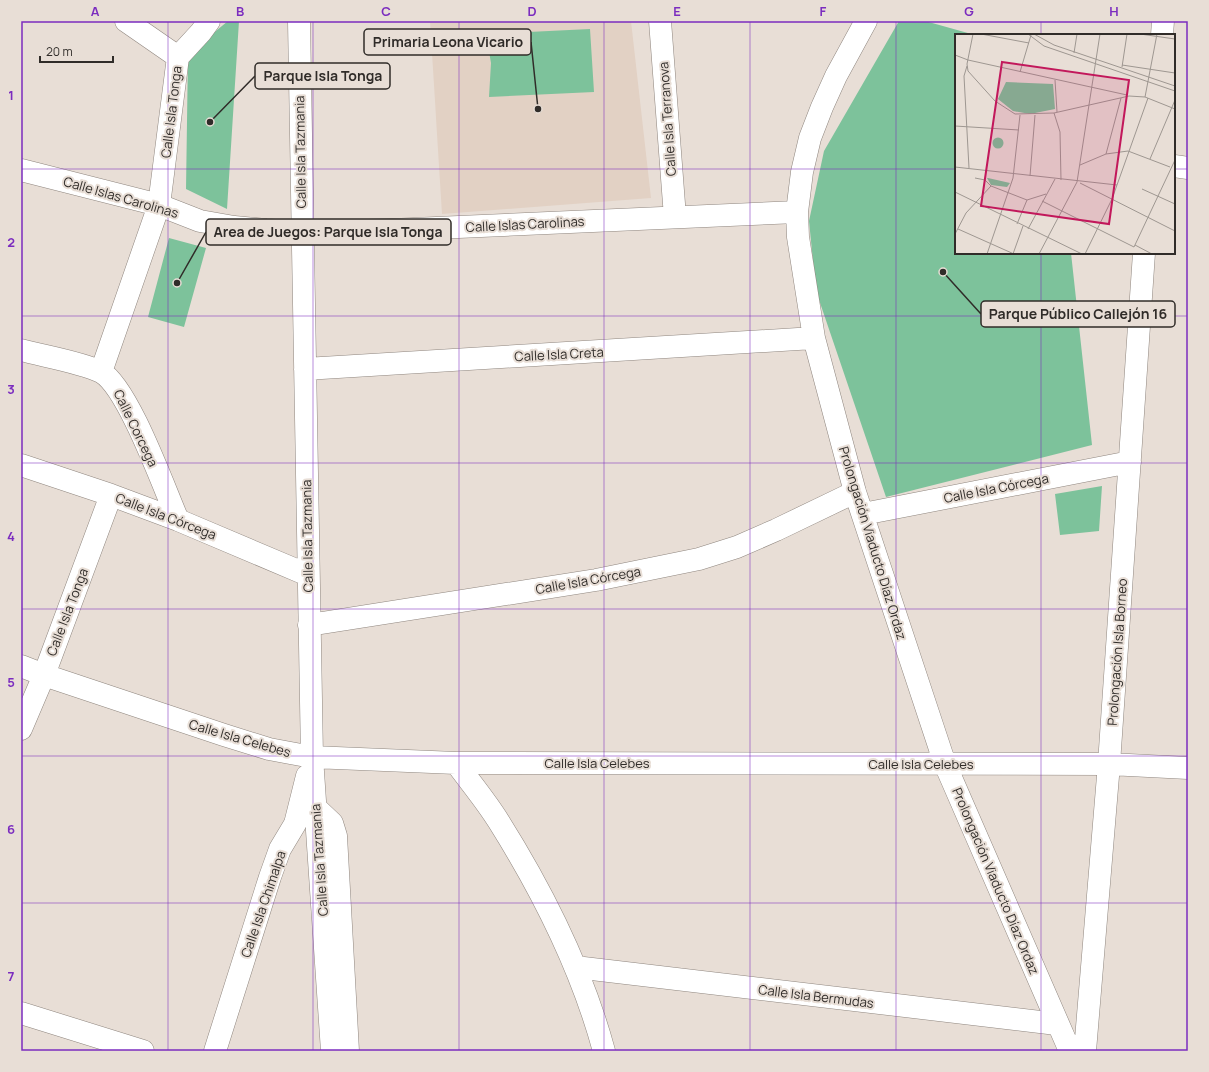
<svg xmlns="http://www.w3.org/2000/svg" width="1209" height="1072" viewBox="0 0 1209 1072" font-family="Manrope,sans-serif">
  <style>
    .built { fill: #e2d1c4 }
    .green { fill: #7dc29b }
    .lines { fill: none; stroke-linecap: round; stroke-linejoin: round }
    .minor-casing { stroke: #8f867f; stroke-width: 23 }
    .minor { stroke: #fff; stroke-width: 22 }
    .grid { fill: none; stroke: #7b2cbf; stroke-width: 1; stroke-opacity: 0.55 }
    .labels { text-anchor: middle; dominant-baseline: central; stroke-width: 4; stroke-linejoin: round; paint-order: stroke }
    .street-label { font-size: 13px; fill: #302c29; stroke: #e8ded6 }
    .inset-road { fill: none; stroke: #9e9791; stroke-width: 1 }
    .view { fill: #c2185b; fill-opacity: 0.15; stroke: #c2185b; stroke-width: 2 }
    .inset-edge { fill: none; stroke: #302c29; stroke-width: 2 }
    .leader { fill: none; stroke: #302c29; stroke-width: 1.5 }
    .callout-dot { fill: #302c29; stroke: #e8ded6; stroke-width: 1.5 }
    .callout { fill: #e8ded6; stroke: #302c29; stroke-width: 1.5 }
    .callout-label { font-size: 14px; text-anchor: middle; font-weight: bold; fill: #302c29 }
    .neatline { fill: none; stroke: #7b2cbf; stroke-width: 1.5 }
    .grid-label { font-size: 13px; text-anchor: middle; font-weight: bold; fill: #7b2cbf }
  </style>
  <rect width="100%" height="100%" fill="#e8ded6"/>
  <path class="built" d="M430 21H631L651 198 442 214Z"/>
  <path class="green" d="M228 21H239L227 209 186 189 188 54Z
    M899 21H925L975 35H956V253H1071L1092 445 886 497 816 291 809 221 824 151Z
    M590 29 594 92 489 97 491 63 486 34Z
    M169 238 206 248 184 327 148 317Z
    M1102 486 1099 531 1060 535 1055 494Z"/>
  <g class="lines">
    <defs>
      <path id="minor" d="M126 21 178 57
        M299 21 312 757 332 1051
        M660 21 675 217
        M866 21 836 76 822 107 810 138 802 172 797 212 798 237 814 338 855 492 945 764 1070 1051
        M1162 35 1163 21
        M178 57 201 32 209 21
        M1174 166 1188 168
        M21 170 159 205 200 221 234 227 266 230 301 232 390 230 797 212
        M21 350C43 356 81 362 101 372 128 387 164 488 178 520
        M305 369 814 338
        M101 372 159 205 178 57
        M21 465 111 495 178 520 308 575
        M863 514 1130 462
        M309 625 596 580 699 559 737 547 776 530 855 492
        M21 666 44 675 224 735 269 749 312 757 456 763 1109 764 1188 768
        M21 729 44 675 111 495
        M456 763C470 782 486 801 499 822 543 892 582 970 604 1051
        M315 807 332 823 336 836 348 1051
        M575 967 1057 1024
        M21 1013 143 1051
        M215 1051 270 877 280 849 295 824 307 776
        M1085 1051 1109 764 1144 253"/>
    </defs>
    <use href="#minor" class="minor-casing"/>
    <use href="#minor" class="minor"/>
  </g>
  <path class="grid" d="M168 21V1051M313 21V1051M459 21V1051M604 21V1051M750 21V1051M896 21V1051M1041 21V35M21 169H956M1174 169H1188M1041 253V1051M21 316H1188M21 463H1188M21 609H1188M21 756H1188M21 903H1188"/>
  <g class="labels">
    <g class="street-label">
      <text transform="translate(171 112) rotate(-83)">Calle Isla Tonga</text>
      <text transform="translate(667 119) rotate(-94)">Calle Isla Terranova</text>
      <text transform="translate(300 152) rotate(-91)">Calle Isla Tazmania</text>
      <text transform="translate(121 197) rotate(16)">Calle Islas Carolinas</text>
      <text transform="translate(525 224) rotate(-3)">Calle Islas Carolinas</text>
      <text transform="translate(559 354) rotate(-3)">Calle Isla Creta</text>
      <text transform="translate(136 428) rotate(64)">Calle Corcega</text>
      <text transform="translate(996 488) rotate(-11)">Calle Isla Córcega</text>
      <text transform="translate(166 516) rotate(21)">Calle Isla Córcega</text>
      <text transform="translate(307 536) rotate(-91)">Calle Isla Tazmania</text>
      <text transform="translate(873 543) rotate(73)">Prolongación Viaducto Díaz Ordaz</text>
      <text transform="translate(588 580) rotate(-10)">Calle Isla Córcega</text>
      <text transform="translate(67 612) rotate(-69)">Calle Isla Tonga</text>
      <text transform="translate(1117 652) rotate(-86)">Prolongación Isla Borneo</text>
      <text transform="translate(240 738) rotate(16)">Calle Isla Celebes</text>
      <text x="597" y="763">Calle Isla Celebes</text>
      <text x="921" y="764">Calle Isla Celebes</text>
      <text transform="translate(319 860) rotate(-94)">Calle Isla Tazmania</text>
      <text transform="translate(996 881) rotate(67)">Prolongación Viaducto Díaz Ordaz</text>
      <text transform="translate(263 904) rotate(-71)">Calle Isla Chimalpa</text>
      <text transform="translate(816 996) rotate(7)">Calle Isla Bermudas</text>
    </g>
  </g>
  <g transform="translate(955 34)">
    <rect width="220" height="220" fill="#e8ded6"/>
    <path d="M51 48 98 50 100 75 75 80 58 77 43 65ZM37.5 109a5.5 5.5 0 1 1 11 0a5.5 5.5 0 1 1-11 0ZM32 144H33L55 149 52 153 36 151Z" fill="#7dc29b"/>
    <path class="inset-road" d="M18 0 12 30 13 37 40 67 60 80 99 79 174 62 190 63 220 75M26 0 74 9M73 0 89 12 220 57M79 0 99 11 220 52M185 0 220 5M119 19 122 0M0 21 13 26 172 61M167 31 220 39M12 32 9 42 14 134M167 33 172 0M65 38 76 1M100 46 102 78M190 63 202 0M99 79 105 98 106 146M0 92 64 96M151 120 166 64M195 125 220 66M125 131 151 120 173 117 215 133M0 133 162 151M75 142 80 81M20 144 30 146 36 152M125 149 220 197M36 152 72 166M187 155 220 170M0 158 127 220M87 167 179 213 220 126M62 190 72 166 91 160M3 195 59 220M73 195 100 145M0 200 11 179 36 152M180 211 197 220M32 220 58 144 65 81M58 220 68 192M84 220 122 148 145 0M130 220 157 165 193 64"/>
    <path class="view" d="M47 28 174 46 154 190 26 172Z"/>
    <rect width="220" height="220" class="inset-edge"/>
  </g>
  <path class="leader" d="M538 109L531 42M210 122L255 76M177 283L206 232M943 272L981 314"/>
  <g class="callout-dot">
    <circle cx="538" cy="109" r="4"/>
    <circle cx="210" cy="122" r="4"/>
    <circle cx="177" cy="283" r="4"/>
    <circle cx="943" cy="272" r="4"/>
  </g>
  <g class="callout">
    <rect x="364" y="29" width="167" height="26" rx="4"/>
    <rect x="255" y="63" width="135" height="26" rx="4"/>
    <rect x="206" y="219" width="245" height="26" rx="4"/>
    <rect x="981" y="301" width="194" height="26" rx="4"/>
  </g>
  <g class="callout-label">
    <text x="448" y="47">Primaria Leona Vicario</text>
    <text x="323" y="81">Parque Isla Tonga</text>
    <text x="328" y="237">Area de Juegos: Parque Isla Tonga</text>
    <text x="1078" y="319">Parque Público Callejón 16</text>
  </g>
  <rect width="1209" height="1072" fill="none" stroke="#e8ded6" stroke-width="44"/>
  <path d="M40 56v6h73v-6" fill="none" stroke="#302c29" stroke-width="2"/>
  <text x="46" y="56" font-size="12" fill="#302c29" stroke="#e8ded6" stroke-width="3" paint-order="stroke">20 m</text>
  <rect x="22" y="22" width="1165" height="1028" class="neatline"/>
  <g class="grid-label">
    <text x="95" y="16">A</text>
    <text x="240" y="16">B</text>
    <text x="386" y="16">C</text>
    <text x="532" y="16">D</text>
    <text x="677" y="16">E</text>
    <text x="823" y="16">F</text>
    <text x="969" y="16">G</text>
    <text x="1114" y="16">H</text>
    <text x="11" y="100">1</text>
    <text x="11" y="247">2</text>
    <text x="11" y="394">3</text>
    <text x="11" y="541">4</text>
    <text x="11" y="687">5</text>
    <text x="11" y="834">6</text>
    <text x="11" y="981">7</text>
  </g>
</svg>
